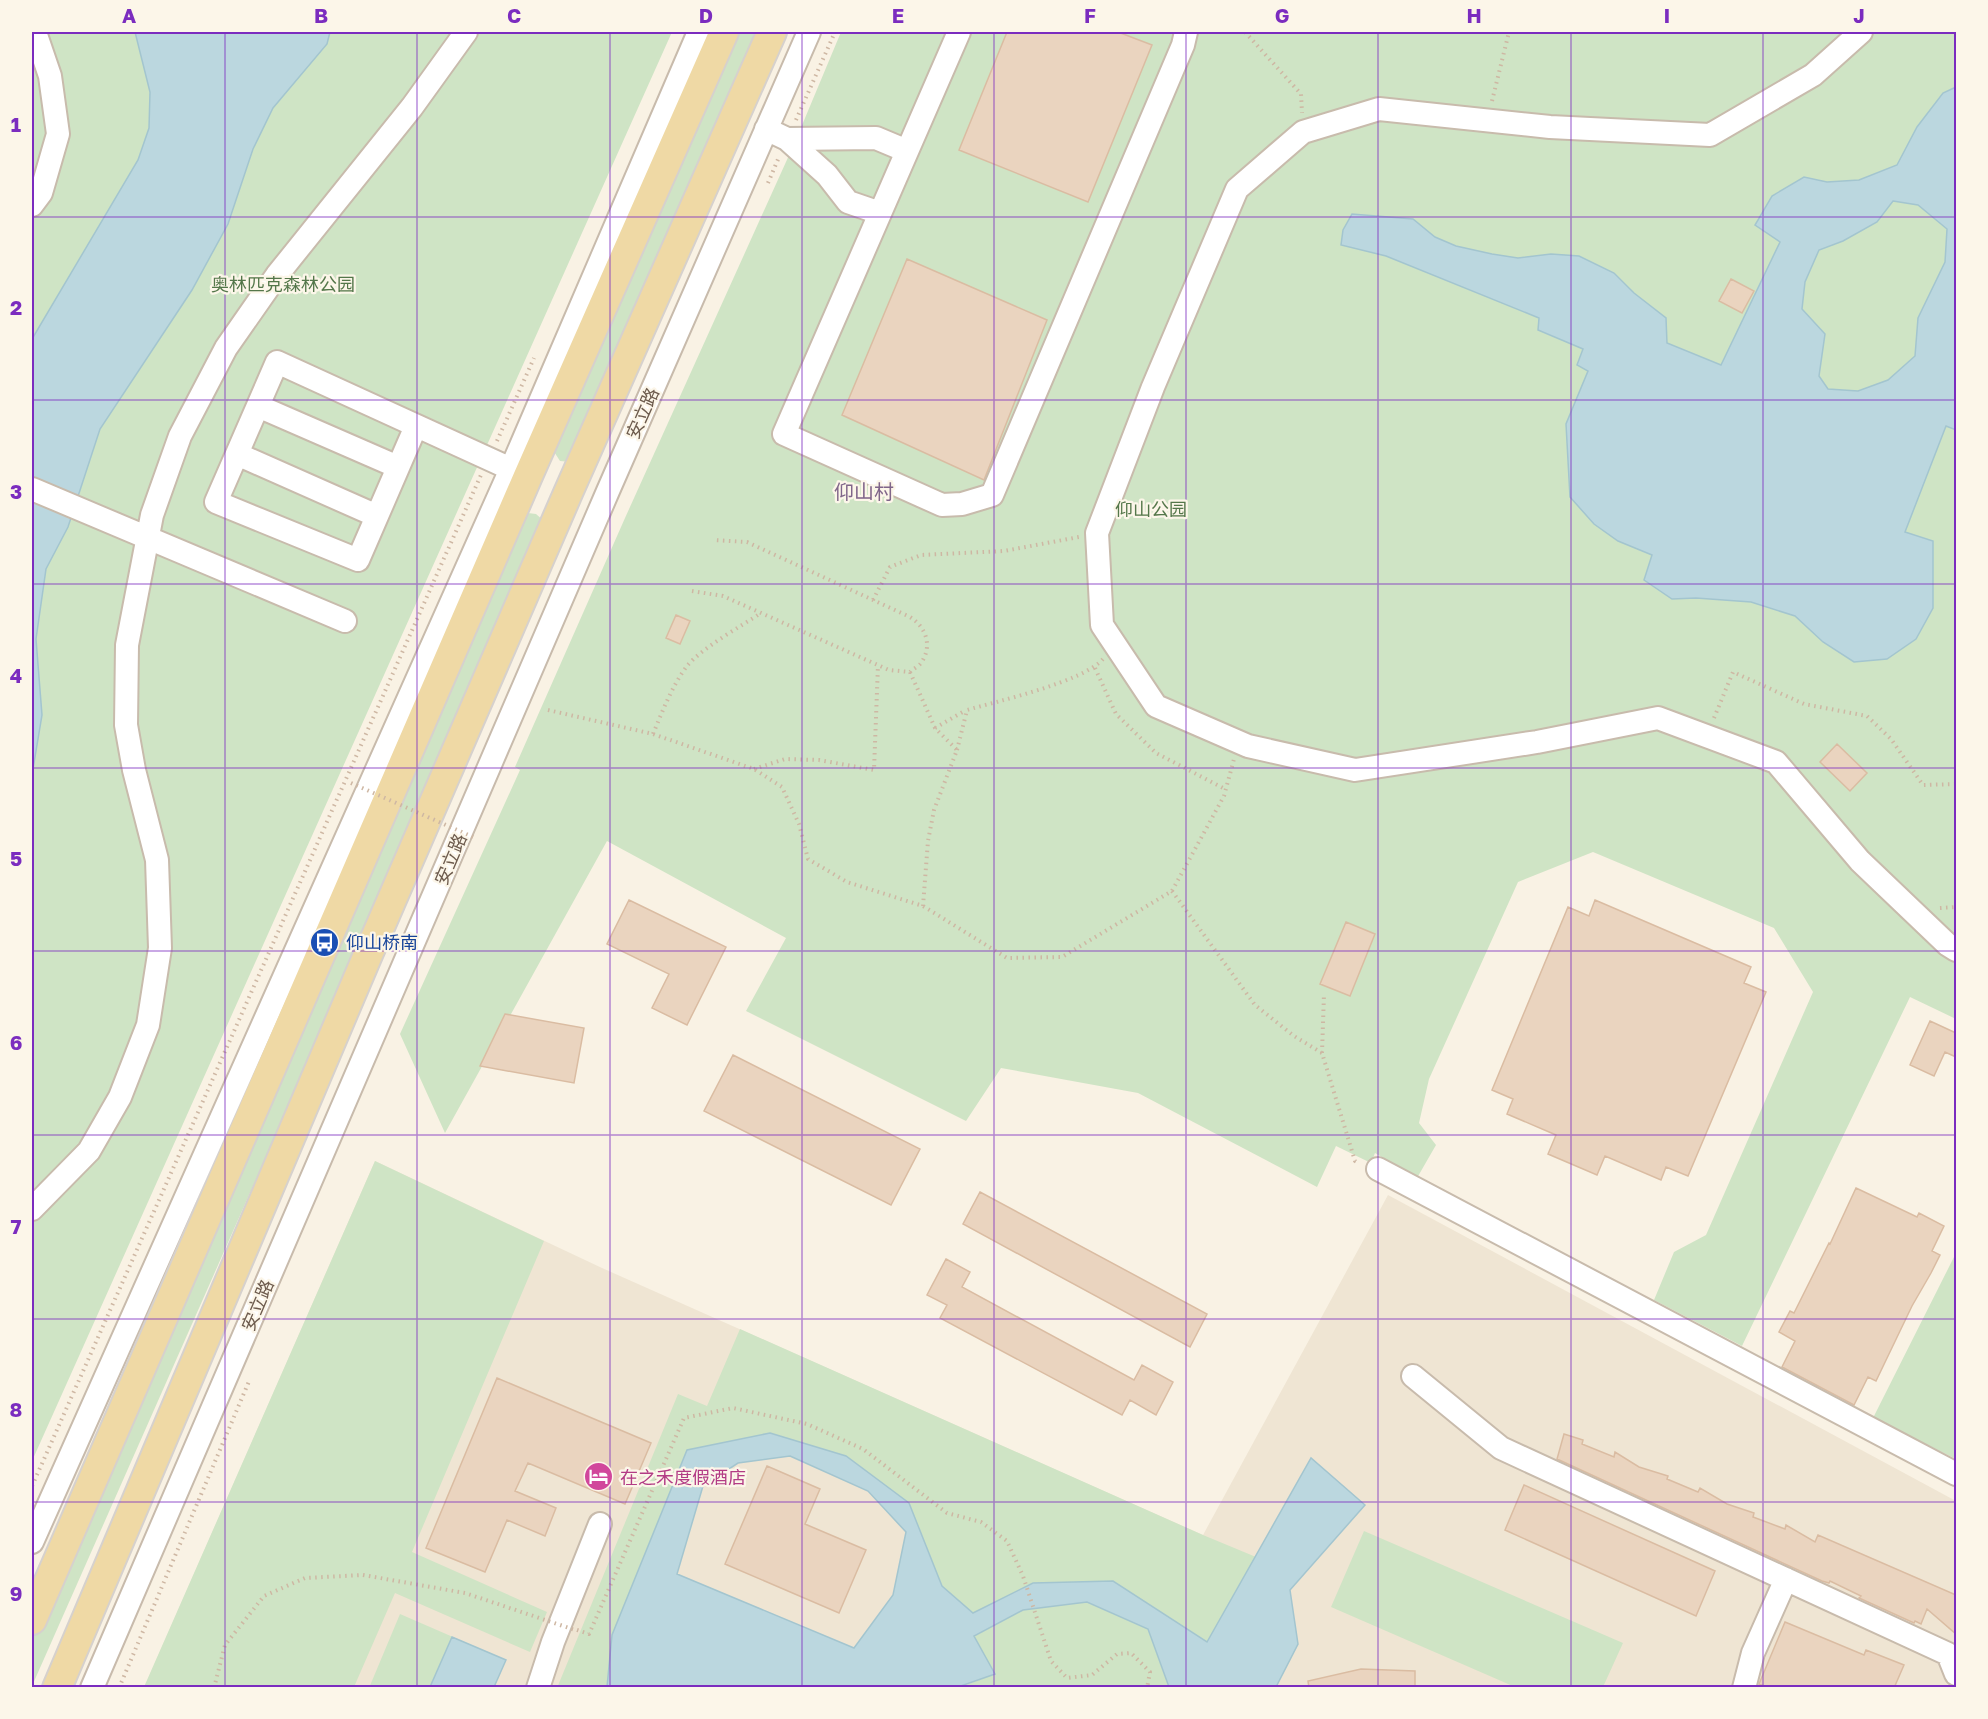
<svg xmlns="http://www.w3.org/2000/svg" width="1988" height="1719" viewBox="0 0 1988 1719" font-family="'Golos Text','Noto Sans SC',sans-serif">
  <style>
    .residential { fill: #efe5d3 }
    .green { fill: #cfe4c5 }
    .water { fill: #bbd7df; stroke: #a3c5cf; stroke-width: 1.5; fill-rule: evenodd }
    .building { fill: #ead4bf; stroke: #dabca2; stroke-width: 1.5 }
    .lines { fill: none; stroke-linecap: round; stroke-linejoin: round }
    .minor-casing { stroke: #c8bbac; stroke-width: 26 }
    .major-casing { stroke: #d6d1cd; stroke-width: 32 }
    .path { stroke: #ceb7a3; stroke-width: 4; stroke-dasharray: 1.5 4.5; stroke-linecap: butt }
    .minor { stroke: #fff; stroke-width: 22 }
    .major { stroke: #efd9a5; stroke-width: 28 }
    .path-bridge { stroke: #ceb7a3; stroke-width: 4; stroke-dasharray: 1.5 4.5; stroke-linecap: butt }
    .grid { fill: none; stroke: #7b2cbf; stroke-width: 1.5; stroke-opacity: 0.55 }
    .labels { text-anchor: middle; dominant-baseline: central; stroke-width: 4.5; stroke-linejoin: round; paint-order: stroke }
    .park-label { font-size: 18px; fill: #54774a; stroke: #fcf6e9 }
    .street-label { font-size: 18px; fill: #6d5b4d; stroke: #fcf6e9 }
    .transit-label { font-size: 18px; fill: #164399; stroke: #fcf6e9; text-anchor: start }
    .hotel-label { font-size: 18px; fill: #b23c85; stroke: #fcf6e9; text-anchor: start }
    .neighbourhood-label { font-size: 20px; fill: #80668a; stroke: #fcf6e9 }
    .neatline { fill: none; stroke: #7b2cbf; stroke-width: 2 }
    .grid-label { font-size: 20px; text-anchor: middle; font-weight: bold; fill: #7b2cbf }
  </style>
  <rect width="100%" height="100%" fill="#f9f2e4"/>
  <path class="residential" d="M375 1161 602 1268 1203 1535 1388 1195 1956 1501V1687L144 1688Z"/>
  <path class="green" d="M32 32H672L32 1461Z
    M735 32H766L571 462 560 461 551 447Z
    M841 32H1956V1019L1910 997 1742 1346 1654 1300 1674 1252 1706 1235 1813 992 1774 928 1593 852 1518 882 1429 1079 1419 1123 1436 1145 1417 1178 1375 1153 1371 1163 1336 1146 1317 1187 1138 1093 1001 1068 966 1121 746 1011 786 938 607 841 445 1133 400 1034 520 770 515 767 625 518 795 142Z
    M528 513 536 514 544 521 542 532 32 1686V1625L517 526Z
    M375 1161 544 1241 412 1552 547 1612 530 1652 395 1593 354 1687H144Z
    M1956 1253V1459L1873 1418Z
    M740 1329 1203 1535 1256 1557 1207 1642 1112 1581 1033 1583 973 1613 942 1586 909 1503 846 1456 687 1450 612 1635 607 1687 557 1688 678 1394 707 1406Z
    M1364 1531 1623 1643 1603 1687H1515L1331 1607Z
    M1087 1602 1148 1629 1169 1688H958L995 1674 973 1637 1023 1610Z
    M400 1614 506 1660 494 1687 369 1688Z"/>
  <path class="water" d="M135 32H330L327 44 273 108 253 149 228 224 192 290 100 429 68 527 46 569 36 639 42 715 32 775V339L138 160 149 128 150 92Z
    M1956 87V430L1946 426 1905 532 1933 541V608L1916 639 1887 659 1854 662 1823 642 1795 616 1751 602 1696 598 1672 599 1644 580 1652 555 1618 541 1594 524 1570 497 1566 424 1588 371 1577 365 1583 349 1538 330 1539 318 1386 256 1341 245 1343 230 1352 214 1413 219 1435 237 1456 246 1492 254 1518 258 1551 254 1579 256 1614 273 1634 293 1666 318 1667 343 1721 365 1780 242 1755 225 1772 196 1804 177 1827 182 1859 180 1897 165 1917 127 1943 93ZM1893 201 1918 205 1947 229 1945 262 1918 318 1915 356 1888 380 1858 391 1828 389 1819 376 1825 334 1802 309 1805 282 1819 250 1843 241 1877 222Z
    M770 1433 846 1456 909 1503 942 1586 973 1613 1033 1583 1113 1581 1207 1642 1311 1458 1365 1505 1290 1590 1298 1644 1276 1687H1169L1148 1629 1087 1602 1023 1610 974 1636 995 1674 958 1687H607L612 1635 687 1450ZM790 1456 868 1491 906 1532 893 1595 854 1648 677 1574 703 1486 738 1463Z
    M452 1637 506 1660 494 1687H430Z"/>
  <path class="building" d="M1007 32H1118L1152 45 1088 202 959 150Z
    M907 259 1047 320 984 480 842 415Z
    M1731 279 1754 291 1742 313 1719 301Z
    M676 615 690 621 680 644 666 638Z
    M1837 744 1867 773 1850 791 1820 762Z
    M629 900 726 947 687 1025 652 1008 669 974 607 944Z
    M1595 900 1751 967 1744 983 1766 992 1688 1176 1666 1167 1661 1180 1605 1156 1597 1175 1548 1154 1556 1135 1507 1114 1513 1099 1492 1090 1568 907 1589 916Z
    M1346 922 1375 934 1350 996 1320 984Z
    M505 1014 584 1028 574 1083 480 1066Z
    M1930 1021 1956 1033V1057L1945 1052 1934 1076 1910 1065Z
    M733 1055 920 1149 891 1205 704 1111Z
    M1856 1188 1917 1217 1919 1213 1944 1226 1932 1251 1940 1255 1931 1273 1912 1306 1876 1381 1868 1377 1854 1405 1782 1367 1795 1341 1779 1332 1790 1311 1794 1313 1829 1243 1830 1244Z
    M980 1192 1207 1314 1190 1347 963 1224Z
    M946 1259 970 1272 962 1287 1134 1380 1142 1365 1173 1382 1156 1415 1130 1400 1122 1415 940 1318 947 1305 927 1295Z
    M497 1378 651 1443 625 1504 528 1463 515 1491 556 1508 545 1536 507 1520 485 1572 426 1548Z
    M1564 1434 1583 1440 1582 1444 1614 1457 1615 1452 1639 1467 1668 1476 1667 1479 1698 1492 1700 1488 1727 1504 1754 1513 1753 1517 1785 1529 1786 1525 1815 1542 1818 1535 1956 1595V1634L1927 1609 1921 1624 1915 1621 1914 1623 1859 1598 1861 1596 1830 1581 1829 1583 1822 1581 1557 1459Z
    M767 1466 820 1489 805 1524 866 1550 839 1613 725 1564Z
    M1524 1485 1715 1571 1696 1616 1505 1530Z
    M1785 1622 1864 1655 1866 1650 1904 1665 1894 1688H1769L1759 1684Z
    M1361 1669 1415 1671V1688H1309L1308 1681Z"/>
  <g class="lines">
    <defs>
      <path id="minor" d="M959 32 784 434 942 505 962 504 992 495 1183 45 1186 32
        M1861 32 1813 75 1710 135 1550 127 1379 109 1303 132 1237 189 1153 387 1097 533 1102 625 1156 706 1248 746 1355 770 1537 742 1658 718 1776 762 1860 861 1948 945 1956 950
        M766 129 787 139 827 175 848 202 880 213
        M787 139 876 138 907 151
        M32 205 41 193 58 134 50 76 35 32
        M258 406 398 467
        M416 426 358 560 216 502 277 362 511 469
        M237 454 377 516
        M32 489 345 621
        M1378 1169 1956 1474
        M32 1209 89 1151 120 1097 148 1025 160 948 157 860 134 770 126 725 127 645 152 515 180 436 226 348 277 275 412 107 466 32
        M1413 1376 1501 1448 1948 1654 1956 1674
        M32 1542 511 469 699 32
        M92 1688 608 491 809 32
        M538 1688 553 1642 600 1524
        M1744 1688 1753 1653 1786 1579"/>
      <path id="major" d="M32 1620 528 476 724 32
        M57 1688 367 957 568 493 772 32"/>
    </defs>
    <use href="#minor" class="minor-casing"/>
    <use href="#major" class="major-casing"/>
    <path class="path" d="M1245 32 1301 94 1302 113
      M1492 101 1509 32
      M796 120 835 32
      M768 183 779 157
      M497 441 534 358
      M692 591 723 596 889 670 910 672C913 669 919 666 921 663 933 646 926 627 910 617L747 542 713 540
      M873 600 890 567 921 555 1004 551 1079 537
      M1095 668 1116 714 1156 753 1225 789
      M910 672 935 728 957 750 934 810 928 841 923 906
      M548 710 653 734 754 769 782 787 799 824 808 859 847 882 923 906 1007 958 1062 957 1172 891 1224 796 1234 759
      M1714 718 1733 672 1804 704 1867 716 1891 739 1923 785 1956 784
      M935 728 966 710
      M653 734C663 710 672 686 687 666 703 647 740 627 761 613
      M957 750 967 710C998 701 1083 682 1103 659
      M754 769 785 759 819 760 874 770 878 665
      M1172 891 1255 1005 1294 1036 1322 1053 1355 1161 1359 1163
      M1940 908 1956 907
      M1322 1053 1324 994
      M32 1486 481 475
      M577 1630 589 1634 684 1418 733 1408 807 1424 863 1449 947 1513 981 1522 1007 1541 1023 1576 1051 1661 1067 1678 1092 1675 1117 1654 1131 1653 1150 1672 1147 1688
      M119 1688 250 1379
      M214 1688 225 1645 264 1596 305 1578 363 1575"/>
    <use href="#minor" class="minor"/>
    <use href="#major" class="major"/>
    <path class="path-bridge" d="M351 783 473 837
      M363 1575 465 1593 575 1630"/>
  </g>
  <path class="grid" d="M225 32V1688M417 32V1688M610 32V1688M802 32V1688M994 32V1688M1186 32V1688M1378 32V1688M1571 32V1688M1763 32V1688M32 217H1956M32 400H1956M32 584H1956M32 768H1956M32 951H1956M32 1135H1956M32 1319H1956M32 1502H1956"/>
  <defs>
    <symbol id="bus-disc" viewBox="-11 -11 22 22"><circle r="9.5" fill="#1a4fb4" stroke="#fcf6e9"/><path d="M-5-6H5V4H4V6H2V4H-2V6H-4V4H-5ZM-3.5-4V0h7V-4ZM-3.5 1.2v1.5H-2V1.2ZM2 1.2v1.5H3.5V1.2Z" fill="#fff"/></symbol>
    <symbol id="hotel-disc" viewBox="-11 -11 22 22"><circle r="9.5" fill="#d1479c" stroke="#fcf6e9"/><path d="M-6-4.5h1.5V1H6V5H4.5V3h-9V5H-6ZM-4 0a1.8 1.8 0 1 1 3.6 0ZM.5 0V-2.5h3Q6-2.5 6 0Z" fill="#fff"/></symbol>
  </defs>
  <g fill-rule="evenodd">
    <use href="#bus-disc" x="308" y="926" width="33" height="33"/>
    <use href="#hotel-disc" x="582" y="1460" width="33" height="33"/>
  </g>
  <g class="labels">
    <g class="park-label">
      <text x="283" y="284">奥林匹克森林公园</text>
      <text x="1151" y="509">仰山公园</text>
    </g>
    <g class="street-label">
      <text transform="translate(642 413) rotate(-66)">安立路</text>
      <text transform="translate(450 859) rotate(-67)">安立路</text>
      <text transform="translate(257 1305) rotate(-67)">安立路</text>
    </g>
    <g class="transit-label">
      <text x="346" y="942">仰山桥南</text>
    </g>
    <g class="hotel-label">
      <text x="620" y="1477">在之禾度假酒店</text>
    </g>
    <g class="neighbourhood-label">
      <text x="864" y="491">仰山村</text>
    </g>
  </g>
  <rect width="1988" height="1719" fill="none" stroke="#fcf6e9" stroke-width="66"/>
  <rect x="33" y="33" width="1922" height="1653" class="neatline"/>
  <g class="grid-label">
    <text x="129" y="23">A</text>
    <text x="321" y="23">B</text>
    <text x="514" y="23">C</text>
    <text x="706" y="23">D</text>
    <text x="898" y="23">E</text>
    <text x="1090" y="23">F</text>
    <text x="1282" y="23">G</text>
    <text x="1474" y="23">H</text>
    <text x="1667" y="23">I</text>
    <text x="1859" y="23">J</text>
    <text x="16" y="132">1</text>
    <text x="16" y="315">2</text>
    <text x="16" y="499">3</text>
    <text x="16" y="683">4</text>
    <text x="16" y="866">5</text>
    <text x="16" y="1050">6</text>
    <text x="16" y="1234">7</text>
    <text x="16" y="1417">8</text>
    <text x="16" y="1601">9</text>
  </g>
</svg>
